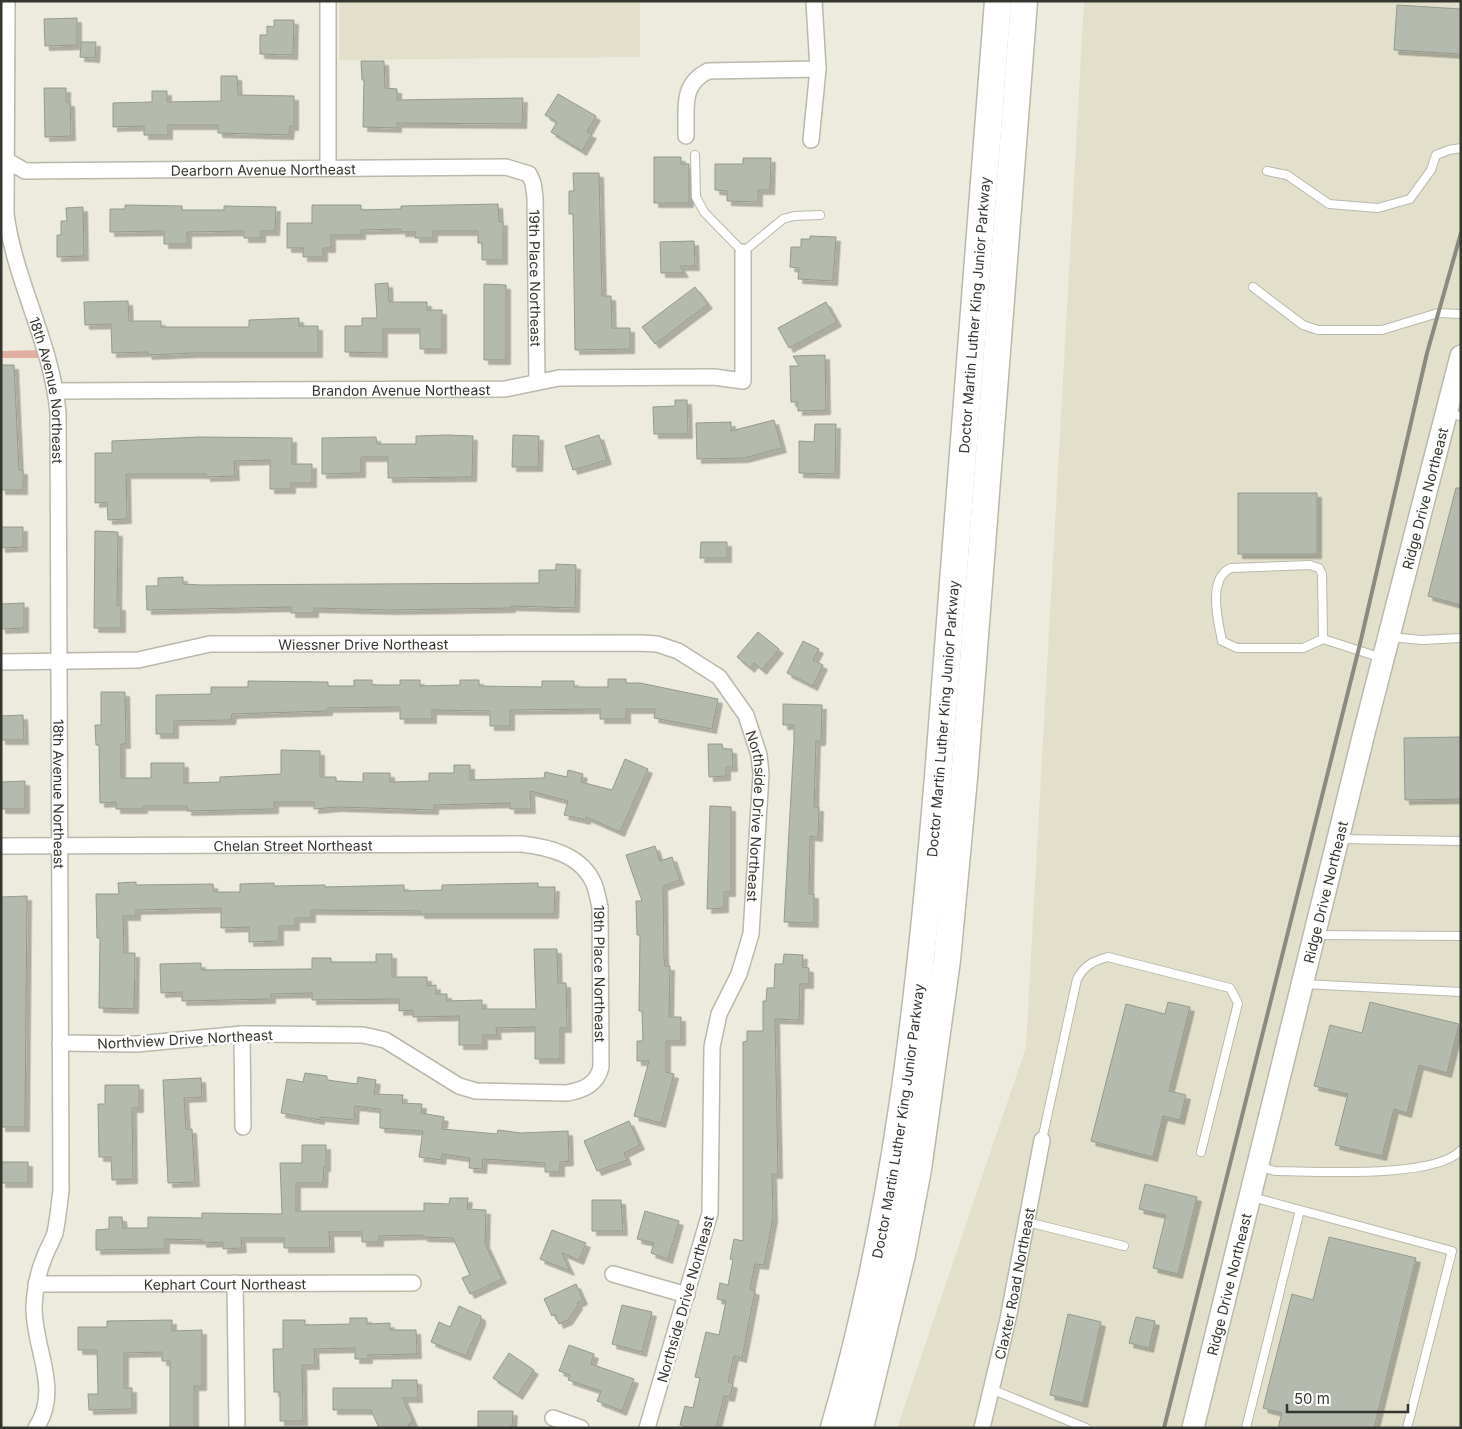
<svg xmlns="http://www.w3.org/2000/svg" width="1462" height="1429" viewBox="0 0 1462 1429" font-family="Inter,sans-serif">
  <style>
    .built { fill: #e2e0cb }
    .green { fill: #e1afa0 }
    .building { fill: #b4baae; stroke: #939a8e; filter: url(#shadow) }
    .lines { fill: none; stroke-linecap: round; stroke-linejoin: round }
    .lane-casing { stroke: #bab8ab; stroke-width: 10 }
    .street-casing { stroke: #bab8ab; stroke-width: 18 }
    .secondary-casing { stroke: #bab8ab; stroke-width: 24 }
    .highway-casing { stroke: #bab8ab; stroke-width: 29 }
    .lane { stroke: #fff; stroke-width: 8 }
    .street { stroke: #fff; stroke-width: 15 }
    .secondary { stroke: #fff; stroke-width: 21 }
    .highway { stroke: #fff; stroke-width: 26 }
    .rail { stroke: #8b8a81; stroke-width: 4 }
    .labels { text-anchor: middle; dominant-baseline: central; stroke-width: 5; stroke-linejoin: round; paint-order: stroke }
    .street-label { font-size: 14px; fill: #363630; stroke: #fff }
  </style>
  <defs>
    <filter id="shadow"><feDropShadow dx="4.5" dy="4.5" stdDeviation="0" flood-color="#0004"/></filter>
  </defs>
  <rect width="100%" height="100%" fill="#edebdd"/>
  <path class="built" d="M339 1H640V57L339 60Z
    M1084 1H1461V1428H897L1026 1047Z"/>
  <path class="green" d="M46 350 48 358H1V351Z"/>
  <path class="building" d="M1397 5 1461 9V54L1394 50Z
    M77 18V45L45 46 44 19Z
    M274 20H294L293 55 260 54V35H267V26L274 27Z
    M81 42H96L95 58 80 57Z
    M361 61H384L385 88 397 89V100L523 98 522 124 397 123V128L363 127 364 80H362Z
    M221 76H237L238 95 294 96V126H290L289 135 218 133V125H168V135H144V126L113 127V103L152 102V91H167V102L221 101Z
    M44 88H66V102H70L71 136 45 137Z
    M558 94 596 116 587 132 592 134 582 151 551 132 557 122 545 115Z
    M654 157H681V164H689V203H654Z
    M743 158H771L770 190H758V202L727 201V191L715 190V164H743Z
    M573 173H599L602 296H611L612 328H630V349L575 350 573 214H569V191H574Z
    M498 204 499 222 503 221V260H482V243H478V231H433V238H415V232H401V229L361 230V235H331V248H323V257H303V248H287V223H312V205H361V210L401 209V206Z
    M125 205 182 206V210H224V206L276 207 275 231H261V238H244V231L187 232V244H164V231L110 232V209H125Z
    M83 207 84 256 57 257V235H61V221H67L66 208Z
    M810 236 836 237 833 281 798 279 799 268 790 267 791 247H801V239H810Z
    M694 241 695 266H680L684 273H661L660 242Z
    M388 283 389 302H427V310H442V349H420V329H383V353L345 352V326H362V318H377L375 284Z
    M484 284 506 285V360H484Z
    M695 287 708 304 655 344 642 327Z
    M128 301 129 321H161V327H249V320L299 318V326H318V353H193L148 355 147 352 112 353 111 324 85 325 84 302Z
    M826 302 837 322 789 348 778 328Z
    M825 355 826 410 798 411V402H791L790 366H799L793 356Z
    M1 365H14L19 470H23V490H1Z
    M675 400H687L688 434H654L653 407 675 406Z
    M774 420 782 448 744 458 697 459 696 423 731 422V431Z
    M815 424H836L835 474 799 473V441L814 442Z
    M448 435 473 436 472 477 388 478V457H361V473L322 474V438L376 437 377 444H416V436Z
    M513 435 539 436 538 467H512Z
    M599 435 607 460 573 470 565 446Z
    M199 437 292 438V464H312V483H291V489H270V460L234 461 235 476 206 477V474H126L127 519 108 520 107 502 95 503V453H112V441Z
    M1456 488H1461V605L1428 596Z
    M1238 493H1317V554H1238Z
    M1 527H23V547L1 548Z
    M95 531 118 532 117 606H121V628H94Z
    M701 542H727V558H700Z
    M556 564 576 565 575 608 511 606V608L391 610 314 608V613H291V607L147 610 146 586H158V578L183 577V584L201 585 539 583V570H556Z
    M24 603V628L1 629V604Z
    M758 632 779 649 762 670 754 663 750 668 737 657Z
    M803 641 819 649 813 660 823 665 813 686 787 673Z
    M608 679H626V683H640L718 699 712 729 654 718 655 709H626V719H600V709L510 710V726H490V711L432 710V719H400V707L328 708V711L232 714 231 720 174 721V734H156V695L211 694V687H248V681L328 682V686H354V680H372V685H400V680H420V686L460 685V680H479V686L542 687V681H574V687H608Z
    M101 692H125L126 744H121V778H151V763H184V783L220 782V777L281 774V750L320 751V777H336V781L363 782V773H390V782L429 781V773H454V765H470V780L544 778 545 772 567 777 568 770 583 774 581 782 612 790 625 759 648 769 620 832 586 817V820L564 815 568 801 530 791 531 809H510V803L434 805V810L337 807 314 809V802H274V809L187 811V806H143V809H116V802L100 803 99 745H96L95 725H101Z
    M783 704 822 705 821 741H816L814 807H819L818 837 810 836 809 894H814V923L784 922 794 741V725H783Z
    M23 715 24 740H1V716Z
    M1461 737V799L1405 800 1404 738Z
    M708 744H722L723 749H732L733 767H726V776L709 777Z
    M25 781V809H1V782Z
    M710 806 731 807V892H724V908L707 909Z
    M655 846 660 861 672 857 680 880 663 886 664 957 665 966H670L669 1017H681V1041H666V1072L674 1074 661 1123 634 1116 649 1061H637V1041H643L642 1011H639L640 935H637L636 901H642L626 855Z
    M136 882V885L213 884 214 892H240V884L274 883V886L325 885V887L404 885V891L442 890V885L538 883V887H555L554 914H420V911L311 910V918H295V926H279V941L249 942V927L221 928V908L136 910V916H123L124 953H135L134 1009 99 1008 100 938H97L96 894H119L118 883Z
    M27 896 25 1127H1V897Z
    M534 949H557L558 983H566L567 1028H560V1059H535V1027L496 1028 497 1035H483V1045H459V1016L413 1017V1010L399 1011V999L312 1000V993L271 994V999L182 1001V992L161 993 160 964 201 963V970L312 969V958H331V962H376V954H392V977H427V986L436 985V994H447V1001L482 1000V1009H536Z
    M784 954 803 955 802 967 809 968V984H800L799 1020 775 1019 778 1174H772L773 1218 764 1265 755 1264 750 1289 755 1291 742 1358 734 1356 728 1382 733 1384 730 1397 724 1396 716 1428H691L680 1425 685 1406 693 1408 700 1378 695 1377 706 1332 719 1335 726 1301 717 1299 720 1283 728 1285 733 1260 730 1259 734 1239 743 1241V1042L747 1041V1031H763V1001H766L767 988H774L775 964H783Z
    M1168 1002 1190 1007 1169 1091 1186 1095 1180 1120 1163 1116 1153 1157 1091 1141 1126 1004 1165 1014Z
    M1370 1002 1459 1024 1447 1073 1419 1065 1407 1113 1394 1109 1382 1156 1335 1145 1348 1094 1314 1086 1330 1025 1362 1033Z
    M305 1073 327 1076V1080L357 1084 358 1077 376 1080 374 1094 403 1095 402 1103 422 1104 421 1113 444 1117 442 1129 497 1134 498 1130 521 1133 568 1131 569 1161 560 1162V1172H545V1163L483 1159 482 1169 469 1168 470 1158 442 1154 441 1160 419 1157 423 1131 380 1128V1109L355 1106 354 1120 320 1117V1120L281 1113 287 1079 303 1082Z
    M201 1078 202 1097 184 1098 186 1129H192L195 1182 168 1183 163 1080Z
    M105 1085H139V1108H132L133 1179 112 1180 111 1157H99L98 1104H105Z
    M629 1121 640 1145 624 1153 627 1160 597 1171 584 1141Z
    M302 1145H326V1167H324L323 1183H296V1211H424V1203L449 1204 450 1198H468L467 1209 486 1210 485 1243 502 1279 470 1294 462 1278 470 1275 453 1238 423 1237V1235L379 1236V1242H362V1232H329L330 1248H284V1238H241L242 1248 223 1249V1242L202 1243V1240L165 1239V1249L96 1250V1230L109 1229V1217H122L123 1228H148V1217L202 1218V1213L282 1214 280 1163H302Z
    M1 1162H28V1183H1Z
    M1145 1184 1197 1197 1178 1274 1153 1268 1166 1215 1139 1209Z
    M592 1200H621L623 1231H592Z
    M645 1211 679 1221 668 1259 651 1253 654 1243 637 1239Z
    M552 1230 586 1243 579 1260 562 1253 570 1271 540 1259Z
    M1329 1237 1416 1258 1374 1428H1278L1282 1413 1263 1408 1292 1294 1313 1300Z
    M576 1284 583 1300 577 1303 578 1305 568 1320 559 1324 555 1314 552 1316 544 1299Z
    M622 1305 652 1312 642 1352 612 1344Z
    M459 1306 481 1316V1321L466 1356 431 1342 439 1322 450 1327Z
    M1068 1314 1101 1322 1083 1403 1050 1395Z
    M1136 1317 1155 1321 1149 1348 1129 1343Z
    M350 1318H367V1324L390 1323V1330H416L417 1354 368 1355V1359H355V1348L314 1349 315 1365H302L303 1421H280V1392H274L273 1349H283V1320H305V1325L350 1324Z
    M172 1320V1331L202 1330V1386H194V1428H170V1361H162V1352L124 1353V1388H132V1409L89 1410 88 1394H98L97 1350H78V1327H107V1321Z
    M569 1345 594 1354 591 1364 634 1379 622 1411 597 1401 601 1391 568 1380 570 1375 559 1371Z
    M509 1353 534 1370 518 1395 493 1378Z
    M392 1380H417L418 1398H403L413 1422 408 1425 409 1428H379L371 1410H333V1388H392Z
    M478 1411H513L512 1428H478Z"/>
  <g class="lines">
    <defs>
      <path id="lane" d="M695 155 696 197 704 212 743 252 783 219 794 216 820 215
        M1267 171 1287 175 1329 204 1378 208 1410 199 1431 170 1436 155 1449 150 1461 148
        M1253 287 1303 325 1318 330H1382L1438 313 1461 314
        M1448 414 1461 416
        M1390 637 1422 640 1461 638
        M1323 639 1322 574 1319 568 1310 565 1231 568C1207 578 1218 621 1222 641L1237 648H1303L1323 639 1382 658
        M1340 839 1461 841
        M1316 935 1461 936
        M1303 984 1461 992
        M1042 1140 1077 979C1085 965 1093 961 1108 957L1230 988 1238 1003 1201 1152
        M1260 1167 1275 1171C1314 1171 1436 1179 1461 1150
        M1252 1197 1452 1251 1407 1428
        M1027 1222 1124 1246
        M991 1389 1086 1428
        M1246 1428 1300 1210"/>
      <g id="street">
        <path id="s1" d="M7 1 6 214C15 282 52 344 58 413L61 1191C59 1205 58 1219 55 1233 52 1242 46 1251 43 1261 37 1275 35 1291 34 1306 33 1348 62 1389 36 1428"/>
        <path d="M328 1V168"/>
        <path d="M686 136C687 109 680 85 708 71L818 69"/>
        <path d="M811 140 818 69 814 1"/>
        <path id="s2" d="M1 157 25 171 506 167 529 174 533 183 535 197 537 382"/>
        <path id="s3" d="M56 391 505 389 559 378 714 377 743 381V252"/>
        <path id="s4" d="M1 662 138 660 210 644 640 643 657 644 678 651 719 677 746 715 759 755 761 774 751 934 739 974 719 1014 712 1047 710 1213 647 1428"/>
        <path id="s5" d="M1 846 521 844C549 847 582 855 594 884 597 891 598 900 600 907L601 1067C597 1084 584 1090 567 1093L476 1091 459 1086 385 1040 363 1035 242 1034 137 1044 60 1043"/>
        <path d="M242 1034 243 1127"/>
        <path d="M613 1274 687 1295"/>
        <path d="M235 1283 237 1428"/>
        <path id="s6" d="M36 1284 413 1283"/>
        <path d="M553 1418 581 1428"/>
        <path id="s7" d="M982 1428 1008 1319 1042 1140"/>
      </g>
      <g id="secondary">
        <path id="s8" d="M1193 1428 1364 733 1461 356"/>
      </g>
      <g id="highway">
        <path id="s9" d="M834 1428C896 1216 920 996 938 777L998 1"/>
        <path d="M860 1428 902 1254 918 1169 947 960 964 778 1024 1"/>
      </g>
    </defs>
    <use href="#lane" class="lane-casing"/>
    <use href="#street" class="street-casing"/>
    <use href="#secondary" class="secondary-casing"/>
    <use href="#highway" class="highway-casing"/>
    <use href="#lane" class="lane"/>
    <use href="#street" class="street"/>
    <use href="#secondary" class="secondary"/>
    <use href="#highway" class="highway"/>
    <path class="rail" d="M1164 1428 1360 644 1427 353 1461 233"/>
  </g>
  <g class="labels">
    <g class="street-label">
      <text stroke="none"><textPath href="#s2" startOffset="266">Dearborn Avenue Northeast</textPath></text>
      <text stroke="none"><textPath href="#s2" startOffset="638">19th Place Northeast</textPath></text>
      <text stroke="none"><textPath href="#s9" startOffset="1124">Doctor Martin Luther King Junior Parkway</textPath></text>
      <text stroke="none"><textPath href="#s3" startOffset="345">Brandon Avenue Northeast</textPath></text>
      <text stroke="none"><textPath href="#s1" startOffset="395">18th Avenue Northeast</textPath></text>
      <text stroke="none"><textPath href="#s8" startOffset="958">Ridge Drive Northeast</textPath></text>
      <text stroke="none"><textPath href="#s4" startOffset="364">Wiessner Drive Northeast</textPath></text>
      <text stroke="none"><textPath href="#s9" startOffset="719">Doctor Martin Luther King Junior Parkway</textPath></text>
      <text stroke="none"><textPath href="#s1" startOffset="800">18th Avenue Northeast</textPath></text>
      <text stroke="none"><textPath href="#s4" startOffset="878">Northside Drive Northeast</textPath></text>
      <text stroke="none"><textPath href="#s5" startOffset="292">Chelan Street Northeast</textPath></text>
      <text stroke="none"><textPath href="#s8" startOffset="552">Ridge Drive Northeast</textPath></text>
      <text stroke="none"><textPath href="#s5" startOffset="698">19th Place Northeast</textPath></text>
      <text transform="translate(185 1039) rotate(-3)">Northview Drive Northeast</text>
      <text stroke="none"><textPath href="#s9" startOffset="314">Doctor Martin Luther King Junior Parkway</textPath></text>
      <text stroke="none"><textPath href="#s6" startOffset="189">Kephart Court Northeast</textPath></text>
      <text stroke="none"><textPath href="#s7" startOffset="148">Claxter Road Northeast</textPath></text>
      <text stroke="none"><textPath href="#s8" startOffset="148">Ridge Drive Northeast</textPath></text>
      <text transform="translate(685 1299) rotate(-74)">Northside Drive Northeast</text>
    </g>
  </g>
  <rect width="1462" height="1429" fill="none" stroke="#363630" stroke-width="5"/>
  <path d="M1287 1404v8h121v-8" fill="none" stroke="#363630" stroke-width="2.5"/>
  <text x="1294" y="1404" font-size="15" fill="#363630" stroke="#ffffff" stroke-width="4" paint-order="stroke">50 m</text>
</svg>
